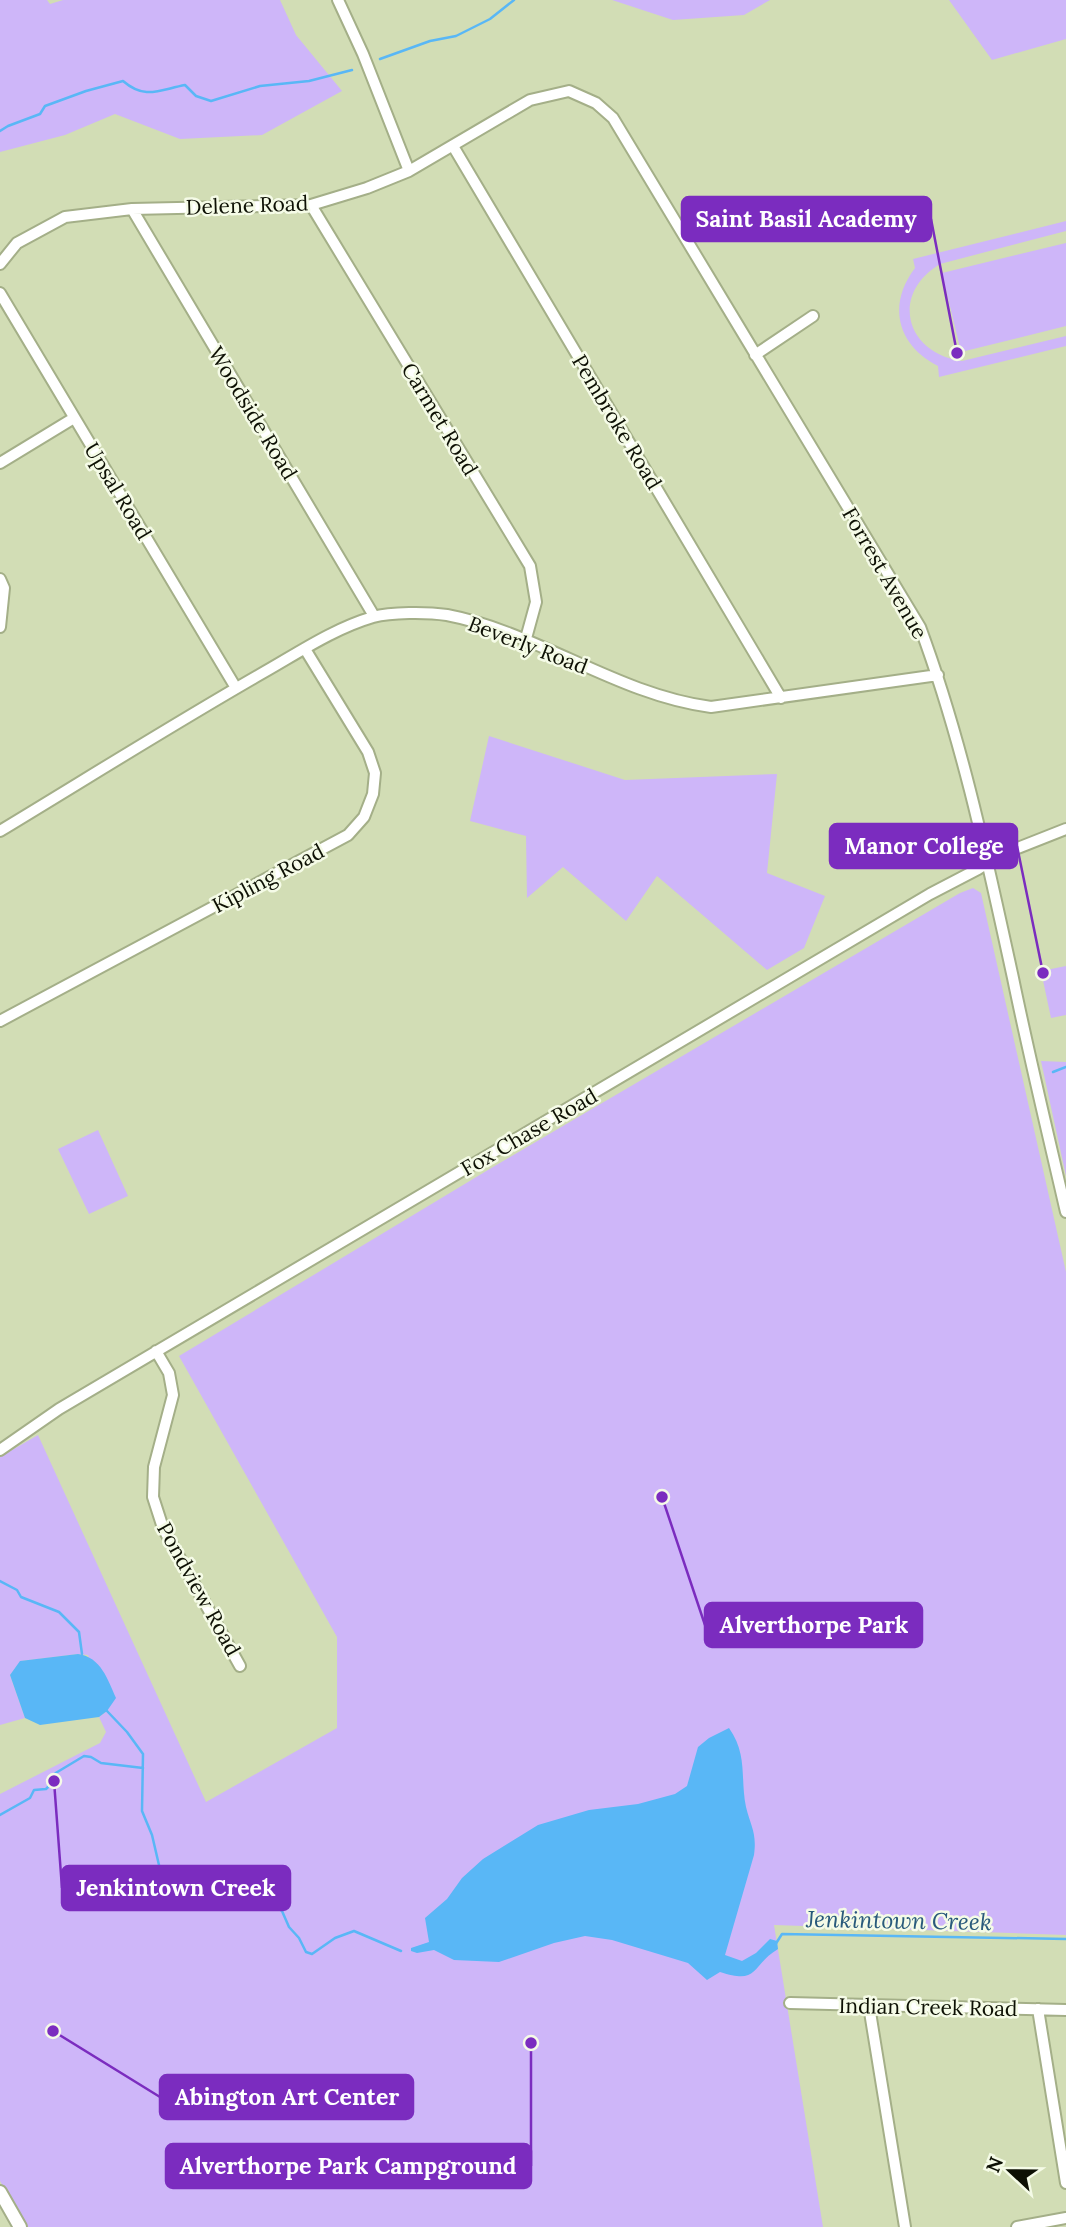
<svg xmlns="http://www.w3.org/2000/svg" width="1066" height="2227" viewBox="0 0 1066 2227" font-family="Lora,serif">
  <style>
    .green { fill: #ceb6f9 }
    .water { fill: #59b7f6 }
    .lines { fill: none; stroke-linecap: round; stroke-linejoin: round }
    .stream { stroke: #59b7f6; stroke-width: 2.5 }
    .minor-casing { stroke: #a4af88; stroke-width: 14 }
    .tertiary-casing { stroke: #a4af88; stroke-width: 16 }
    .minor { stroke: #fff; stroke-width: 10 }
    .tertiary { stroke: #fff; stroke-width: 12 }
    .labels { text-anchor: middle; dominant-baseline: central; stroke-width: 5; stroke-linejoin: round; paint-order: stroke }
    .street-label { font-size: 21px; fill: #0d1004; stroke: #f5fbe7 }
    .water-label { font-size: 23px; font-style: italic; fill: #295a7b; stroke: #f5fbe7 }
    .leader { fill: none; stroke: #7b2cbf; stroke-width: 2.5 }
    .callout-dot { fill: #7b2cbf; stroke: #f5fbe7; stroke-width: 2.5 }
    .callout { fill: #7b2cbf; stroke: #7b2cbf; stroke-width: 2.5 }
    .callout-label { font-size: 23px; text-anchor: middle; font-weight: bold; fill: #fff }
  </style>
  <rect width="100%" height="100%" fill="#d2ddb5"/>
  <path class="green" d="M0 0H47L50 4 63 0H280L296 35 342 91 262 135 180 139 115 114 65 135 0 152Z
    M612 0H770L744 15 673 20Z
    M949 0H1066V39L992 60Z
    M1066 221V231L940 264C890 294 905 353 962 361L1066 336V346L939 377 938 366C897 345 887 305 915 268L913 259Z
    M1066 243V326L961 352 942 273Z
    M489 736 625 780 777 774 767 873 825 896 804 948 767 970 657 876 626 921 563 867 527 898 526 836 470 821Z
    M973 888 981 893 1066 1272V1935L774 1925 823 2227H26L0 2181V1794L100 1743 106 1732 99 1717 107 1711 88 1655 78 1654 21 1661 10 1675 25 1718 0 1725V1457L38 1435 206 1802 337 1728V1637L179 1356 488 1170 960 893Z
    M1066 966V1015L1051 1018 1041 971Z
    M1041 1061 1066 1062V1176Z
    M98 1130 128 1196 89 1214 58 1149Z"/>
  <path class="water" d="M78 1654C101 1657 108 1680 116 1698L107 1711 99 1717 40 1725 25 1718 10 1675 20 1661Z
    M729 1728C748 1755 740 1778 746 1807 751 1827 757 1833 754 1855L725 1955 742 1961 756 1953 770 1939 777 1941 778 1949C750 1966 760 1985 720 1972L707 1980 688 1963 612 1940 585 1936 554 1943 499 1962 454 1960 434 1950 417 1953 411 1951V1948L429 1942 425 1918 447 1899 462 1878 483 1859 538 1825 589 1810 638 1804 675 1794 687 1786 698 1747 709 1738Z"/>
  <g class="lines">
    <path class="stream" d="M380 59 430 41 456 36 490 19 514 0
      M0 131 8 126 40 114 45 106 86 91 123 81C145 100 159 90 185 85L196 96 211 101 260 86 309 81 352 70
      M1053 1072 1066 1067
      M0 1581 17 1590 21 1597 59 1612 79 1632 82 1654
      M107 1711 127 1732 143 1754 142 1811 152 1835 162 1878 174 1889 195 1885 220 1891 254 1887 264 1893 267 1902 282 1911 289 1927 299 1938 306 1952 312 1954 335 1938 354 1931 401 1951
      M0 1815 30 1798 34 1790 46 1789 54 1781V1774L84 1756 91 1757 101 1763 143 1768
      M775 1945 782 1934 1066 1939"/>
    <defs>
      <path id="minor" d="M338 0 363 54 409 171
        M453 146 781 698
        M311 205 530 566 536 602 525 642
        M132 209 374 616
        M0 264 17 243 65 217 132 209 311 205 367 188 409 171 530 100 569 91 596 103 613 118 920 627C962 740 987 859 1013 978 1029 1056 1048 1134 1066 1212
        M0 293 236 688
        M755 355 813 316
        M0 463 74 418
        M0 579 4 588 0 627
        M0 831C86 779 172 725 259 675 295 655 332 629 373 617 391 612 427 612 447 615 537 632 618 695 711 707L938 675
        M0 1021 348 835 364 817 373 794 375 773 368 752 305 649
        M156 1351 169 1373 173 1395 154 1467 153 1497 163 1528 240 1666
        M0 1450 59 1409 930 894 978 869 1000 855 1066 829
        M790 2003 1066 2010
        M869 2006 905 2227
        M1038 2009 1066 2183
        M1017 2227 1066 2218"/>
      <path id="tertiary" d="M0 2192 20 2227"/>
    </defs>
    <use href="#minor" class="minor-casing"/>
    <use href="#tertiary" class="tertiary-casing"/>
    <use href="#minor" class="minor"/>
    <use href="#tertiary" class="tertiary"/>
  </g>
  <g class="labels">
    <g class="street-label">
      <text transform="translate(247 205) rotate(-2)">Delene Road</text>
      <text transform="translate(253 413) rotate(59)">Woodside Road</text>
      <text transform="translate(440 419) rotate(59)">Carmet Road</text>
      <text transform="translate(617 422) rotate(59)">Pembroke Road</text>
      <text transform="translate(118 491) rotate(59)">Upsal Road</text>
      <text transform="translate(885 573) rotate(60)">Forrest Avenue</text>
      <text transform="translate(528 645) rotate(21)">Beverly Road</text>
      <text transform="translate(268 878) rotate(-28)">Kipling Road</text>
      <text transform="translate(529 1132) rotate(-30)">Fox Chase Road</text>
      <text transform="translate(199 1589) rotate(61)">Pondview Road</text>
      <text transform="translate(928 2007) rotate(1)">Indian Creek Road</text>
    </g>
    <g class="water-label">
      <text transform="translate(899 1920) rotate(1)">Jenkintown Creek</text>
    </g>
  </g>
  <path class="leader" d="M957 353L931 219M1043 973L1017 846M662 1497L705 1625M54 1781L62 1888M53 2031L160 2097M531 2043L531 2166"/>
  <g class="callout-dot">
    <circle cx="957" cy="353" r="7"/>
    <circle cx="1043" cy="973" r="7"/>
    <circle cx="662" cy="1497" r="7"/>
    <circle cx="54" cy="1781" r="7"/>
    <circle cx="53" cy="2031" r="7"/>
    <circle cx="531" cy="2043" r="7"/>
  </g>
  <g class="callout">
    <rect x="682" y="197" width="249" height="44" rx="7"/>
    <rect x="830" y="824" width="187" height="44" rx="7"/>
    <rect x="705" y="1603" width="217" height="44" rx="7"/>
    <rect x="62" y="1866" width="228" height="44" rx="7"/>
    <rect x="160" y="2075" width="253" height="44" rx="7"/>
    <rect x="166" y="2144" width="365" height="44" rx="7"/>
  </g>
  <g class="callout-label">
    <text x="806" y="227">Saint Basil Academy</text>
    <text x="924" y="854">Manor College</text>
    <text x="814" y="1633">Alverthorpe Park</text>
    <text x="176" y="1896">Jenkintown Creek</text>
    <text x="287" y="2105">Abington Art Center</text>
    <text x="348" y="2174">Alverthorpe Park Campground</text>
  </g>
  <g transform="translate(1010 2171) rotate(292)" stroke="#f5fbe7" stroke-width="5" paint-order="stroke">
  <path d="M0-5L12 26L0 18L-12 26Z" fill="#0d1004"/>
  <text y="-10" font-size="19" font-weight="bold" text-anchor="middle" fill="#0d1004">N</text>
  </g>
</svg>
